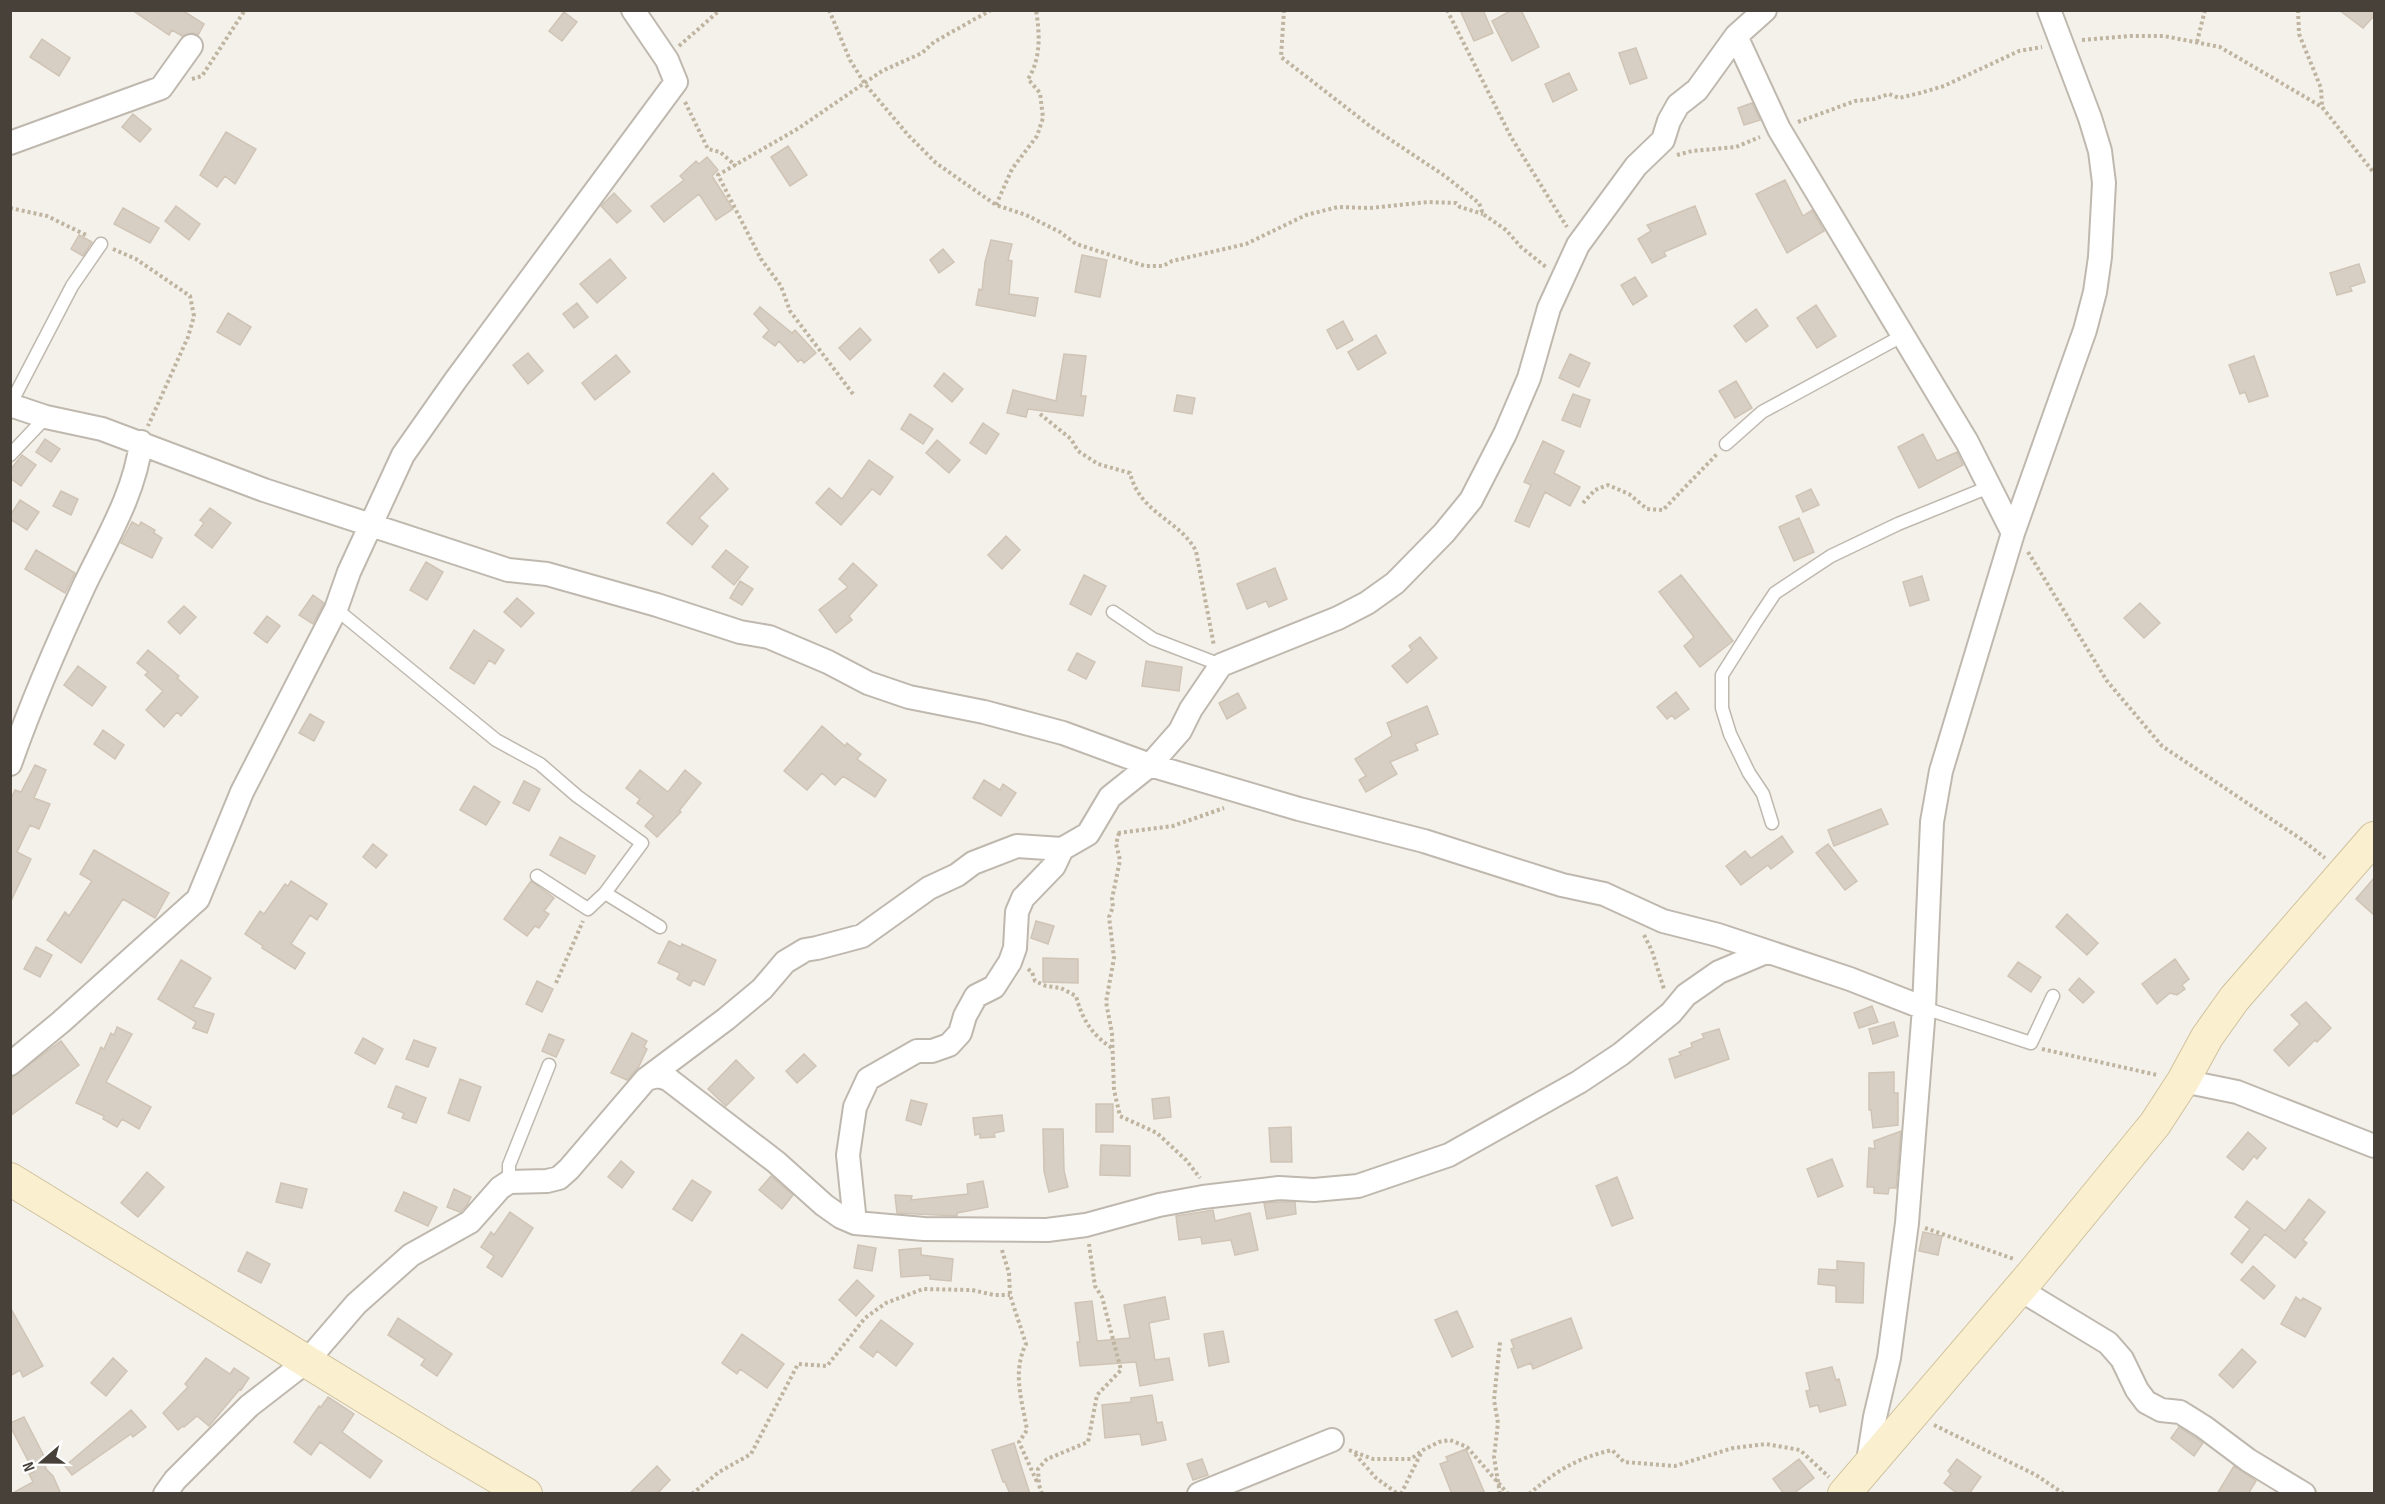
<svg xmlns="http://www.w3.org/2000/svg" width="2385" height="1504" viewBox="0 0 2385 1504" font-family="'Sofia Sans Condensed',sans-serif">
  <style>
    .building { fill: #d8cfc4; stroke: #cfc4b5; stroke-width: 1.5 }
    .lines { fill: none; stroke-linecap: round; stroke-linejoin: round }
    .lane-casing { stroke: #bfb8ae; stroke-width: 15 }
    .street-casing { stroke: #bfb8ae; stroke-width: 26 }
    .secondary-casing { stroke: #d0c29e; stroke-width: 34 }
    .path { stroke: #bfb4a0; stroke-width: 4; stroke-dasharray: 3 3; stroke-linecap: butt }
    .lane { stroke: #fff; stroke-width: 12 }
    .street { stroke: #fff; stroke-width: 22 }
    .secondary { stroke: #faefce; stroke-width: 32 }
  </style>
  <rect width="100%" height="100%" fill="#f4f1eb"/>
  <path class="building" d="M132 10H182L204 24 198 35 192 33 182 36 172 30 169 35Z
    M1460 10H1483L1493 33 1474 41Z
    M1512 10H1521L1539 47 1512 61 1492 21Z
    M2339 10H2374V16L2363 28Z
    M564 12 577 22 562 41 549 31Z
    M42 39 70 58 59 76 30 57Z
    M1636 48 1647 78 1630 84 1619 53Z
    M1569 73 1577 90 1553 102 1545 84Z
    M1752 103 1760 120 1744 125 1738 108Z
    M133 114 151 129 140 142 122 127Z
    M226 132 256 149 235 184 225 176 217 187 200 175Z
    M788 146 807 175 790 186 771 157Z
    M707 157 718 170 712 176 733 209 716 220 699 194 664 222 651 206 684 180 680 176 696 161 699 164Z
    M1785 180 1803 216 1812 210 1824 231 1787 253 1756 194Z
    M614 193 631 211 617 223 601 206Z
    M176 206 200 224 189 240 165 221Z
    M1695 206 1706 234 1664 252 1666 256 1652 263 1638 239 1651 231 1647 225Z
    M123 208 159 228 150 243 114 224Z
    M79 235 92 242 83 256 71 249Z
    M991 240 1012 244 1008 260 1012 261 1009 294 1038 298 1035 316 976 305 979 289 982 290 985 262Z
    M943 249 954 262 939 273 930 260Z
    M1082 255 1107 260 1100 297 1075 292Z
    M610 259 626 278 597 303 580 284Z
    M2359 264 2365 282 2350 287 2352 291 2337 295 2330 273Z
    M1635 277 1647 296 1633 305 1621 285Z
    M577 303 588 317 574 328 563 314Z
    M1816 305 1836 336 1817 348 1797 318Z
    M760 307 792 333 795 330 816 353 804 363 801 359 798 362 779 341 775 346 763 337 769 330 754 314Z
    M1756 309 1768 326 1746 342 1734 326Z
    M228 313 251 327 240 345 217 332Z
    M1343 321 1353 340 1337 349 1327 330Z
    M860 328 871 340 850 360 839 348Z
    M1376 335 1386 353 1358 370 1348 352Z
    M528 353 543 371 528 384 513 365Z
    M1064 354 1086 356 1081 396H1086L1083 416 1028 409 1026 417 1007 413 1013 390 1056 401Z
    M1570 354 1590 363 1579 387 1559 378Z
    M616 355 630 372 595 400 582 383Z
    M2254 356 2268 396 2249 402 2245 392 2240 394 2229 365Z
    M944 373 963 389 952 402 934 386Z
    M1736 381 1752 408 1735 418 1719 391Z
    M1573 394 1590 400 1580 427 1562 420Z
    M1177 395 1195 398 1192 414 1174 411Z
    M910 414 933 429 923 444 901 429Z
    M983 423 999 434 986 454 970 443Z
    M1923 434 1937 461 1957 452 1963 465 1919 488 1898 447Z
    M45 439 60 449 51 462 36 452Z
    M937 440 960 460 949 473 926 453Z
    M1543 441 1564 451 1554 473 1580 487 1570 506 1545 492 1529 527 1515 521 1531 485 1524 482Z
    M22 455 36 465 21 486 10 478V470Z
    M869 460 893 477 880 495 872 489 841 525 816 503 829 488 842 499Z
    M713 473 728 489 699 518 708 526 692 545 667 523Z
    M1811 489 1819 505 1803 512 1796 496Z
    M61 491 78 499 71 515 53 506Z
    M20 500 39 512 27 530 10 519V516Z
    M210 508 231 523 212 548 195 535 204 523 200 520Z
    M1799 518 1814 552 1794 561 1779 527Z
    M132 522 139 526 141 522 155 530 154 533 162 538 152 558 121 543Z
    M1006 536 1020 550 1002 569 988 555Z
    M36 550 75 573 65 593 25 569Z
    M726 550 748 567 734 585 712 567Z
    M426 562 443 572 427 600 410 590Z
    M853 563 877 585 849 616 852 620 836 633 819 610 848 587 839 579Z
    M1275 568 1287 599 1269 607 1266 601 1247 609 1237 584Z
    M1084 575 1106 586 1091 615 1070 604Z
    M1681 575 1733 641 1700 667 1684 646 1694 637 1659 592Z
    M1922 576 1929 600 1910 606 1903 582Z
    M740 581 753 589 742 605 730 598Z
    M313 595 324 603 313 624 299 615Z
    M517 598 534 613 521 627 504 612Z
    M2140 603 2160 623 2144 638 2124 618Z
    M184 606 196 617 180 634 168 622Z
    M267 616 280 626 267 643 254 633Z
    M474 630 504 650 495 664 489 660 474 684 450 668Z
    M1420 637 1437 658 1407 683 1392 666 1412 650 1409 646Z
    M148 650 179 676 177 678 198 697 181 716 177 712 164 727 146 710 163 691 145 675 148 672 137 663Z
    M1077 653 1095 662 1086 679 1068 670Z
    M1146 661 1182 667 1179 691 1142 686Z
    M78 666 106 687 92 706 64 685Z
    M1676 692 1689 709 1675 719 1672 715 1667 719 1657 707Z
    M1238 693 1246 708 1227 719 1219 703Z
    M1427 706 1438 734 1415 744 1418 750 1390 762 1397 774 1366 792 1359 780 1366 776 1355 759 1392 736 1387 723Z
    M310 714 324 722 314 741 299 733Z
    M822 726 845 746 847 743 861 754 857 759 886 780 875 797 843 776 835 785 822 773 807 790 784 771Z
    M103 730 124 745 115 759 94 744Z
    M35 765 46 770 34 798 50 804 39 829 30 825 17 852 31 859 10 903V801L15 790 21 792Z
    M640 770 668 792 685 770 701 783 679 811 681 812 657 837 645 826 654 816 637 803 640 799 626 788Z
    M984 780 1000 790 1003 784 1016 793 1001 816 973 798Z
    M524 781 540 789 529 811 513 803Z
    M474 786 500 802 486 825 460 810Z
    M1881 809 1888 824 1834 846 1828 830Z
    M1782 836 1793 852 1771 869 1768 865 1741 885 1726 866 1745 851 1751 858Z
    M560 837 595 856 585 874 550 855Z
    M373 844 387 855 376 868 363 857Z
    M1828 844 1857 881 1845 890 1816 853Z
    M94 850 169 893 155 918 123 899 81 963 47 940 65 912 69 916 92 881 80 874Z
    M2374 878V915L2356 899Z
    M291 881 327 904 317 920 310 915 291 944 305 953 295 969 262 948 263 946 245 934 260 911 264 914 285 884 288 886Z
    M531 881 554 898 544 911 549 914 539 928 535 926 527 936 504 919Z
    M2067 914 2098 943 2087 955 2056 927Z
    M1036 921 1054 926 1048 944 1031 938Z
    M669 941 681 947 682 944 716 960 704 985 693 980 690 986 677 979 680 973 658 963Z
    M36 947 52 955 40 977 24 969Z
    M1043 958 1078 959V983L1043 982Z
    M2175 959 2189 979 2182 985 2185 989 2177 995 2170 993 2157 1004 2142 984Z
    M181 960 211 978 193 1007 214 1014 207 1033 193 1028 196 1022 158 999Z
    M2018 962 2041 977 2031 992 2008 976Z
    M2079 978 2094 992 2083 1003 2069 990Z
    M537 981 553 989 542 1012 526 1004Z
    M2306 1002 2331 1028 2317 1042 2315 1040 2289 1066 2274 1050 2300 1024 2291 1015Z
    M1872 1006 1878 1022 1859 1028 1854 1013Z
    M1894 1022 1898 1036 1873 1044 1869 1029Z
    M117 1027 132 1034 106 1082 151 1107 139 1129 122 1119 117 1127 103 1119 104 1116 76 1103 101 1047 104 1049 111 1033 114 1035Z
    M1719 1029 1729 1059 1675 1078 1669 1059 1681 1055 1679 1052 1692 1047 1691 1043 1704 1038 1702 1034Z
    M632 1033 647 1041 644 1047 647 1049 638 1068 627 1080 611 1073Z
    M549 1034 564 1040 556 1057 542 1051Z
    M363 1038 383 1049 375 1064 355 1053Z
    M414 1040 436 1048 428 1067 406 1059Z
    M61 1041 79 1065 10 1116V1079Z
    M804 1054 816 1066 797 1083 786 1071Z
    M736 1060 754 1078 726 1106 708 1089Z
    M1894 1072V1093H1898V1125L1873 1128 1871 1110H1869V1073Z
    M460 1079 481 1087 469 1121 448 1113Z
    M396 1086 426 1098 416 1123 402 1118 404 1113 388 1107Z
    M1169 1097 1171 1117 1154 1119 1152 1099Z
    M911 1100 927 1104 921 1125 906 1120Z
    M1096 1104H1113V1132H1096Z
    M1002 1115 1004 1131 994 1133 995 1137 980 1138V1134L975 1135 973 1118Z
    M1291 1127 1292 1162H1271L1269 1128Z
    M1043 1129H1063L1064 1171 1068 1187 1049 1192 1044 1171Z
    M1901 1131 1896 1188H1889L1888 1194 1874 1193V1187H1867L1869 1148 1875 1149 1874 1141Z
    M2248 1132 2266 1148 2257 1159 2254 1156 2243 1170 2227 1157Z
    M1101 1145 1130 1146V1176L1100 1175Z
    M1832 1159 1843 1186 1818 1197 1807 1169Z
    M621 1161 634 1172 622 1188 608 1177Z
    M147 1172 164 1187 138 1217 121 1203Z
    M771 1176 793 1195 782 1209 759 1190Z
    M1617 1177 1633 1218 1612 1226 1596 1186Z
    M692 1180 711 1192 692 1221 673 1209Z
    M983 1181 988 1207 957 1213V1216L897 1213 895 1195 912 1196 911 1200 968 1194 967 1184Z
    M281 1183 307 1189 302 1208 276 1202Z
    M454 1189 471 1197 467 1205 460 1212 447 1207Z
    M404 1192 437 1207 428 1226 395 1211Z
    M2309 1199 2325 1212 2303 1240 2307 1243 2295 1258 2265 1234 2242 1263 2231 1254 2250 1229 2235 1217 2247 1201 2285 1231Z
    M1279 1202H1295L1296 1214 1267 1219 1264 1203Z
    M1213 1210 1215 1221 1250 1213 1258 1250 1235 1255 1231 1240 1202 1244 1201 1237 1179 1240 1176 1216Z
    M510 1212 533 1228 502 1277 487 1267 494 1256 481 1247 491 1232 494 1235Z
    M1923 1232 1942 1236 1938 1255 1919 1251Z
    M858 1245 876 1248 872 1271 854 1268Z
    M921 1248V1255L953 1259 951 1281 930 1279V1275L901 1277 899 1250Z
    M247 1252 270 1264 261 1283 238 1271Z
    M1837 1261 1864 1263 1863 1303 1836 1302V1286L1818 1284 1819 1269 1837 1270Z
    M2253 1266 2275 1286 2264 1299 2241 1280Z
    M857 1280 874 1296 856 1316 839 1300Z
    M1165 1297 1169 1319 1149 1323 1155 1360 1169 1358 1173 1380 1140 1386 1136 1362 1080 1366 1077 1342H1080L1075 1303 1092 1301 1097 1341 1130 1338 1124 1305Z
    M2296 1297 2301 1301 2303 1298 2321 1308 2305 1337 2281 1324Z
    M10 1307 43 1366 23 1377 20 1370 10 1376Z
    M1457 1311 1473 1347 1452 1357 1435 1320Z
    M398 1318 452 1354 437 1376 421 1365 425 1359 388 1335Z
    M1571 1318 1582 1348 1533 1369 1531 1363 1518 1368 1511 1349 1514 1348 1511 1340Z
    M881 1320 913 1344 896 1366 877 1351 873 1357 860 1347Z
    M1223 1331 1229 1362 1209 1366 1204 1334Z
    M742 1334 784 1364 767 1388 740 1369 737 1374 722 1363Z
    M2242 1349 2256 1362 2233 1388 2219 1375Z
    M113 1358 127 1371 106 1396 91 1383Z
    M206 1358 230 1374 234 1368 249 1378 241 1390 240 1389 209 1426 197 1416 184 1427 183 1426 178 1430 163 1413 188 1387 185 1384Z
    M1832 1367 1836 1380 1839 1379 1846 1405 1820 1412 1818 1405 1810 1407 1806 1391 1810 1390 1806 1373Z
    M1152 1395 1157 1423 1162 1422 1166 1440 1142 1445 1140 1434 1105 1438 1102 1405 1131 1402V1398Z
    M328 1397 354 1414 342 1432 382 1461 370 1478 320 1442 311 1455 294 1442 319 1406 321 1407Z
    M131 1410 146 1427 133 1437 131 1434 72 1475 65 1466Z
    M24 1417 47 1462 45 1465 46 1469 53 1476 61 1494H11L33 1482 29 1474 34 1472 10 1426V1423Z
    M2179 1427 2203 1443 2194 1456 2171 1438Z
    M1014 1443 1021 1466 1030 1494H1010L1005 1482H1003L992 1450Z
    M1466 1449 1485 1494H1452L1440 1464 1448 1461 1446 1457Z
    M1202 1459 1208 1475 1193 1480 1187 1464Z
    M1799 1459 1814 1478 1793 1494H1784L1773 1479Z
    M1957 1459 1981 1477 1969 1494H1958L1944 1483 1951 1474 1948 1471Z
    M657 1466 670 1480 657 1494H629Z
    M2234 1466 2256 1481 2248 1494H2217Z"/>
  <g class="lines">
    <defs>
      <path id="lane" d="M10 405 72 286 101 244
        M1726 444 1762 412 1902 336
        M10 455 46 417
        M336 609 496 740 540 764 577 796 642 843 605 893 588 909 537 876
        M1113 612 1153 639 1221 665
        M1772 823 1763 794 1749 773 1730 734 1722 708V675L1755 623 1775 593 1831 556 1898 524 1989 487
        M605 893 660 927
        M1924 1008 2031 1043 2053 996
        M509 1182V1165L549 1065"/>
      <path id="street" d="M1736 36 1779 129 1967 442 2013 533
        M10 143 161 88 191 46
        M10 405 46 417 102 429 264 490 508 570 547 574 657 605 740 632 769 637 828 662 868 683 909 697 984 712 1063 733 1150 765 1299 809 1424 841 1562 885 1604 894 1663 921 1718 935 1850 979 1924 1008
        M10 764C31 704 57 644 84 586 106 540 135 493 141 442
        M10 1064 61 1022 198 899 242 792 336 609 349 572 403 455 455 381 676 82 667 60 633 10
        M646 1079 658 1076 668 1079 776 1162 824 1205 841 1217 855 1223 924 1229 1047 1230 1086 1225 1159 1205 1203 1197 1279 1188 1314 1190 1358 1186 1449 1155 1579 1082 1621 1054 1671 1013 1686 995 1719 972 1766 952
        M2183 1081 2237 1092 2374 1146
        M855 1223 848 1155 855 1107 868 1079 917 1051H932L949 1045 960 1033 965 1016 976 996 994 987 1010 962 1015 948 1017 912 1023 898 1054 866 1062 849
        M2019 1289 2108 1343 2122 1359 2137 1390 2146 1402 2161 1410 2180 1412 2204 1427 2248 1460 2304 1494
        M1867 1468 1875 1417 1889 1358 1907 1223 1924 1008 1932 822 1941 771 2013 533 2085 330 2095 292 2100 257 2104 183 2100 151 2090 118 2049 10
        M165 1494 175 1480 249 1406 307 1361 356 1304 411 1255 470 1222 500 1188 509 1182 547 1181 559 1178 569 1169 646 1079 726 1019 762 989 785 962 805 950 817 948 862 936 929 888 957 875 973 863 1017 846 1062 849 1088 834 1110 797 1150 765 1180 731 1191 709 1221 665 1338 618 1367 603 1395 583 1444 533 1471 500 1505 434 1529 378 1549 308 1578 245 1636 166 1663 140 1669 121 1678 105 1697 90 1736 36 1765 10
        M1199 1494 1332 1440"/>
      <path id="secondary" d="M10 1179 441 1444 526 1494
        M1844 1494 2033 1273 2155 1124 2183 1081 2207 1037 2234 999 2374 838"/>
    </defs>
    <use href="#lane" class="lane-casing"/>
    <use href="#street" class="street-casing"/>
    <use href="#secondary" class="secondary-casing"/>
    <path class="path" d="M829 10 850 60 865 84 909 136 936 163 996 205 1026 215 1060 232 1076 244 1145 266H1163L1172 261 1246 244 1306 215 1338 207 1370 208 1428 202 1456 203 1460 207 1483 214
      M1284 10 1281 57 1370 126 1445 176 1479 203 1483 214 1506 230 1521 247 1546 267
      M1447 10 1511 137 1567 227
      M2298 10 2299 34 2321 88 2322 106
      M2082 40 2130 36H2164L2220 47 2322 107 2374 173
      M2197 42 2205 10
      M679 46 720 10
      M192 79 202 76 245 10
      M685 102 708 149 720 152 736 166
      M1798 122 1855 101 1874 99 1889 94 1899 98 1920 93 1944 86 2019 51 2042 47
      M1677 155 1692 151 1736 147 1760 137
      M996 205 1012 169 1037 136 1043 118 1040 93 1028 79C1041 59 1040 34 1036 10
      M10 208 47 216 88 236
      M113 249 136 259 190 296 194 316 188 337 148 426
      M853 394 790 311 781 286 761 259 718 175 799 128 882 71 922 53 934 42 991 10
      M1040 414 1071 439 1078 451 1098 464 1130 473C1140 514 1180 520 1196 551L1214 646
      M1583 503 1595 490 1608 485 1629 494 1647 509 1663 510 1718 453
      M2028 552 2107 681 2162 746 2301 839 2325 858
      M1118 833 1173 826 1224 808
      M1119 833 1116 844 1120 860 1112 899 1113 907 1109 917 1114 958 1106 1002 1112 1033 1114 1090 1120 1116 1157 1133 1186 1160 1200 1178
      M1644 935 1652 951 1664 989
      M1028 969 1032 972 1035 981 1046 986 1061 988 1076 996C1082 1019 1092 1035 1112 1048
      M556 983 583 921
      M2042 1049 2157 1075
      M1925 1228 2014 1259
      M1002 1250 1009 1273 1010 1295 1026 1344C1012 1372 1022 1400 1027 1430L1019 1442 1037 1482
      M1934 1425 2036 1475 2064 1494
      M1349 1450 1373 1459H1411L1423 1450 1439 1442 1450 1440 1467 1447 1508 1494
      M1355 1454 1376 1478 1398 1494
      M692 1494 719 1472 751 1454 798 1364 827 1366 865 1318 886 1303 923 1289 972 1290 994 1295H1010
      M1042 1494 1039 1485 1038 1469 1047 1459 1088 1442 1097 1395 1121 1370 1102 1297 1095 1286 1089 1244
      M1401 1494 1422 1451
      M1500 1494 1494 1457 1498 1423 1494 1400 1500 1342
      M1529 1494C1556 1471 1577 1458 1612 1450L1624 1462 1675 1466 1733 1448 1766 1444 1800 1450 1829 1477"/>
    <use href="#lane" class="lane"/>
    <use href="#street" class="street"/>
    <use href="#secondary" class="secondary"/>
  </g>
  <rect width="2385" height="1504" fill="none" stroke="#474139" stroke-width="24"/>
  <g transform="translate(42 1462) rotate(250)" stroke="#ffffff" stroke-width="4.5" paint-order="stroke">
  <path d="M0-4.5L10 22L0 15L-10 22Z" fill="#474139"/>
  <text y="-9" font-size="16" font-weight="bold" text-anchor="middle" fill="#474139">N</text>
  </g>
</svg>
